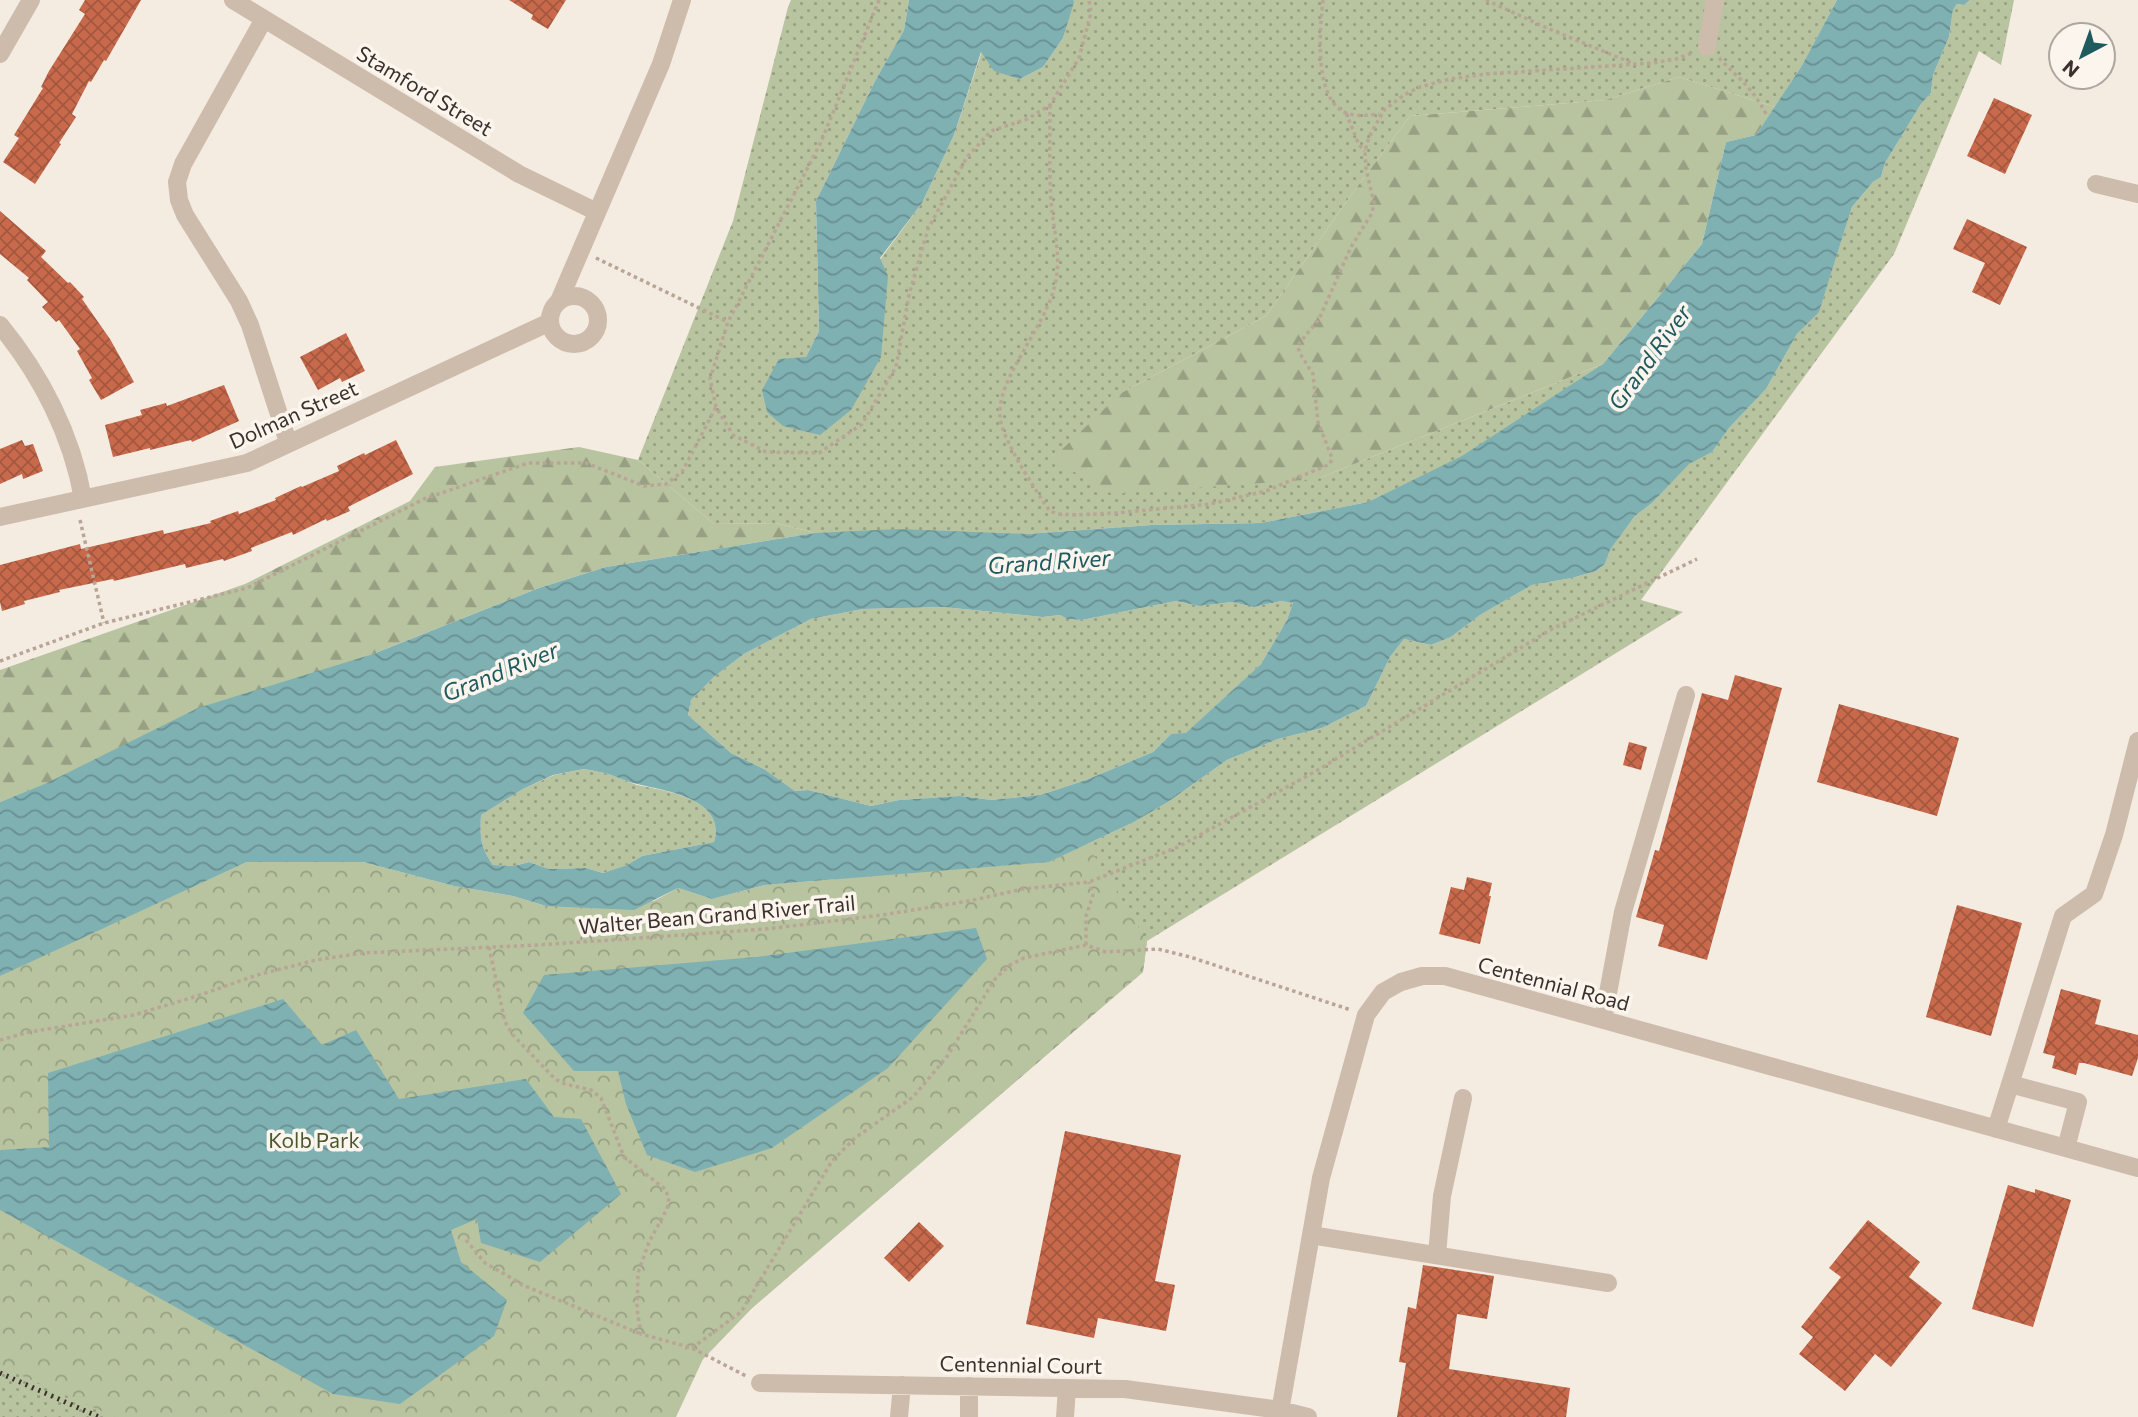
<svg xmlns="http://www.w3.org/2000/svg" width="2138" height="1417" viewBox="0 0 2138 1417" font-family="Commissioner,sans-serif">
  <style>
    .grass { fill: url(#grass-dots) }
    .forest { fill: url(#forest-firs) }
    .park { fill: url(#park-crowns) }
    .water { fill: url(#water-waves); fill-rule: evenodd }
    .building { fill: url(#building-cross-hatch) }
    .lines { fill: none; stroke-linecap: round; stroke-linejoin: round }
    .path { stroke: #b9a596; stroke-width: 3.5; stroke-dasharray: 3.5 3.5; stroke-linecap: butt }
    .minor { stroke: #cdbbac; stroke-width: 18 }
    .rail { stroke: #3b302b; stroke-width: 5; stroke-dasharray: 2 5; stroke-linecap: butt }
    .labels { text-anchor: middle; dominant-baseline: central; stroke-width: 7; stroke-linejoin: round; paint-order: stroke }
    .street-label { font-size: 21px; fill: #3b302b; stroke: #fbf5ee }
    .park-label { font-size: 21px; fill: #4a5a2e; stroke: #fbf5ee }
    .water-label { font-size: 23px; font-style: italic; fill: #1f5a5e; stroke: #fbf5ee }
  </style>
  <defs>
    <pattern id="grass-dots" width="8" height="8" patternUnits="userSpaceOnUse" patternTransform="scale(1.75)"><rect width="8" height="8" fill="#b8c4a0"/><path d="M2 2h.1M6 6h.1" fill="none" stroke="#97a083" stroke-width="1.8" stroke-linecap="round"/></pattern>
    <pattern id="forest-firs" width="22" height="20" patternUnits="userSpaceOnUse" patternTransform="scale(1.75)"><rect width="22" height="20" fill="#b8c4a0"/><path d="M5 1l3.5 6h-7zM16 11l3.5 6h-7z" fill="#97a083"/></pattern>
    <pattern id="park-crowns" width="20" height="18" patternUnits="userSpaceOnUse" patternTransform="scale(1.75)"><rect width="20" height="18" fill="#b8c4a0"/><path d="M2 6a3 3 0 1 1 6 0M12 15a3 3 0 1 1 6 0" fill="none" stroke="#97a083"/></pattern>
    <pattern id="water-waves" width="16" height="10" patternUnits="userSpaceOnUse" patternTransform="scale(1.75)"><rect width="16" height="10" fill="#7fb0b2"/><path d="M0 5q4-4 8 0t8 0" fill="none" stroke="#699091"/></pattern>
    <pattern id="building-cross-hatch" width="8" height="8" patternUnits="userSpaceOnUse" patternTransform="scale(1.75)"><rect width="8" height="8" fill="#c8694b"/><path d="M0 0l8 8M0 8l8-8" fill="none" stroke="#a4573f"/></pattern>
  </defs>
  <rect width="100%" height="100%" fill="#f4ebe1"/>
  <path class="grass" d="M791 0H909L904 30 875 81 816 201 819 331 806 357 767 412 922 203 954 135 982 51 1020 79 1043 67 1063 38 1073 0H1837L1801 67 1775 107 1679 77 1605 100 1410 116 1354 191 1266 316 1121 393 1317 479 1603 364 1522 429 1368 502 1261 523 1152 525 1027 534 815 533 776 523 714 524 638 460 733 221 788 7Z
    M1970 0H2014L2001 65 1979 51 1894 254 1641 600 1683 612 1147 941 1143 972 752 1308 703 1359 689 1378 671 1417H0V976L454 886 546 906 634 910 654 901 712 899 849 877 1049 862 1134 822 1168 802 1227 760 1278 739 1322 728 1366 706 1390 657 1404 639 1431 645 1451 637 1480 615 1532 585 1572 578 1596 571 1605 564 1610 550 1635 516 1652 503 1689 463 1712 452 1729 428 1766 389 1797 334 1819 311 1852 207 1873 182 1881 177 1885 163 1921 104 1931 93 1933 75 1949 37 1953 10 1957 4 1964 5Z
    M1176 601 1199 606 1232 602 1254 607 1281 601 1293 603 1287 620 1261 664 1186 734H1171L1153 752 1086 780 1040 795 992 800 960 796 899 800 871 806 808 790 795 791 764 769 731 753 688 715 691 700 715 676 744 654 811 619 863 609 943 607 1042 617 1060 615 1067 619 1082 620Z
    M584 769C593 771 603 772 611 775 620 778 628 782 637 785 666 791 727 799 714 842L642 856 627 865 603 873 586 868 549 869 529 862 514 866 493 865C480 847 480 837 481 815L523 789 554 775Z"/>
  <path class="forest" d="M1679 77 1775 107 1756 135 1726 142 1702 244 1603 364 1317 479 1112 494 1052 459 1121 393 1266 316 1354 191 1410 116 1605 100Z
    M579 447 638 460 714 524 776 523 815 533 606 567 539 588 0 802V670L245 584 410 501 435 467Z"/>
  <path class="park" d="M1087 844 1147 941 1143 972 752 1308 703 1359 676 1417H115L0 1366V976L9 971 247 862H363L454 886 513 896 546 906 654 901 678 888 712 899 765 885 1049 862Z"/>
  <path class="water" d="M909 0H1073L1074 2 1063 38 1043 67 1020 79 994 71 981 52 954 135 922 203 880 258 888 276 881 357 851 410 820 435 783 426 767 412 762 390 779 359 806 357 819 331 816 201 875 81 904 30Z
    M1837 0H1970L1964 5 1957 4 1953 10 1949 37 1933 75 1931 93 1921 104 1885 163 1881 177 1873 182 1852 207 1819 312 1797 334 1766 389 1729 428 1712 452 1689 464 1652 503 1635 516 1610 550 1605 564 1596 571 1572 578 1532 585 1480 615 1451 637 1431 645 1404 639 1390 657 1366 706 1322 728 1278 739 1227 760 1168 802 1134 822 1049 862 765 885 712 899 678 888 634 910 546 906 513 896 454 886 363 862H247L0 976V802L47 783 198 708 373 654 539 588 606 567 815 533 899 529 1027 534 1152 525 1261 523 1368 502 1462 456 1603 364 1702 244 1726 142 1756 135 1801 67ZM1176 601 1199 606 1232 602 1254 607 1281 601 1293 603 1287 620 1261 664 1186 733 1171 734 1153 752 1086 780 1040 795 992 800 960 796 899 800 871 806 808 790 795 791 764 769 731 753 688 715 691 700 715 676 744 654 811 619 863 609 943 607 1042 617 1060 615 1067 619 1082 620ZM584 769C593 771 603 772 611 775 620 778 628 782 637 784 666 791 727 799 714 842L642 856 627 865 603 873 586 868 549 869 529 862 514 866 493 865C480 847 480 837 481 815L523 789 553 775Z
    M976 928 987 959 888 1068 772 1148 695 1172 647 1155 626 1104 618 1071H574L523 1013 544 975 756 957Z
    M283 999 322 1045 356 1030 399 1099 526 1079 554 1117 581 1119 621 1194 540 1262 481 1243 477 1219 451 1230 461 1262 507 1300 494 1336 400 1404 333 1394 0 1210V1150L49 1147 48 1073Z"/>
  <path class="building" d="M85 0H141L106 61 104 60 91 82 89 81 72 114 76 117 59 143 61 144 35 184 3 162 19 138 14 135 43 88 41 87 49 71 85 14 79 10Z
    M509 0H566L548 29 531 19 533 15Z
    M1994 98 2032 115 2005 174 1967 156Z
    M0 211 46 251 41 257 68 283 70 282 84 297 82 299 110 339 134 382 101 400 89 380 92 378 77 351 80 349 59 320 56 322 42 307 48 302 27 280 29 278 0 254Z
    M1967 219 2027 247 2000 305 1972 292 1985 263 1953 249Z
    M346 333 365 371 342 382 340 378 318 390 300 357Z
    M224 385 239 421 192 442 191 440 150 450V448L113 457 105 425 142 415 140 410 166 403 167 406Z
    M22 440 25 446 33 444 43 471 23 479 22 474 0 484V449Z
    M396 440 413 474 348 507 350 511 327 521 326 519 293 535 292 532 251 548 252 551 224 561 223 559 186 568 185 564 114 581 113 579 59 590 60 592 24 601 25 604 2 611 0 602V565L80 544 81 549 163 530 164 534 211 523 210 521 238 511 239 514 276 500 275 498 301 486 302 487 339 471 337 466 364 453 365 455Z
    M1735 675 1782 688 1707 960 1658 946 1664 925 1636 917 1655 850 1659 851 1702 693 1728 700Z
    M1839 704 1959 738 1937 816 1817 782Z
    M1629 742 1647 747 1641 770 1623 765Z
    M1467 877 1492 883 1489 896H1491L1480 944 1439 934 1451 887 1464 890Z
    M1957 905 2022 923 1991 1036 1926 1017Z
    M2061 989 2101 1000 2095 1024 2138 1035V1058L2132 1076 2084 1063H2079L2076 1075 2052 1068 2055 1056 2043 1053Z
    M1065 1131 1181 1155 1155 1281 1175 1285 1166 1331 1098 1318 1094 1338 1026 1324Z
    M2008 1185 2035 1193V1189L2071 1200 2033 1327 1972 1309Z
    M1868 1220 1920 1262 1909 1277 1942 1303 1891 1367 1875 1354 1845 1391 1799 1354 1813 1337 1801 1327 1841 1277 1829 1268Z
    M919 1222 944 1246 909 1282 884 1258Z
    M1423 1265 1494 1276 1487 1319 1457 1314 1449 1369 1570 1388 1566 1417H1397L1406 1363 1399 1362 1408 1307 1416 1309Z"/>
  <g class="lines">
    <path class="path" d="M879 0 821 142 728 322 710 379 716 407 733 435 766 452 819 453 862 424 896 367 909 295 928 229 967 157 991 131 1027 119 1050 105 1079 58 1091 13 1089 0
      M1323 0C1320 29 1313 99 1346 113 1357 117 1369 115 1379 114
      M1486 0 1547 28 1632 63
      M1719 58C1739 79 1752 87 1766 114
      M1050 105C1050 137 1049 169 1051 201 1053 227 1061 254 1056 280 1052 302 1039 324 1028 343 1016 365 998 392 1000 417 1001 438 1037 493 1050 511L1058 514 1076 515 1116 513 1210 504 1266 491 1330 464 1332 458 1318 422 1313 374 1299 352 1298 345 1319 319 1351 247 1372 213 1374 203 1366 169 1365 151 1369 137 1384 110 1404 95 1420 87 1450 79 1486 74 1653 63 1676 59 1692 53
      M1346 113 1359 145 1365 151
      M596 258 728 322
      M80 520 104 623
      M0 661 104 623 247 588 424 499 528 463H586L644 486 666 484 682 472 716 407
      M1086 945V916L1093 895 1089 882
      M489 947 505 1022 513 1035 555 1079 565 1084 591 1090 601 1098 624 1157 665 1189 669 1198 667 1209 649 1242 638 1273 637 1309 641 1334 692 1348 746 1376
      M0 1040 29 1032 134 1015 197 996 257 975 316 960 362 953 539 945 766 929 882 915 969 901 1023 889 1089 882 1178 847 1316 771 1552 629 1697 559
      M466 1240 485 1263 525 1286 641 1334
      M692 1348 741 1312 832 1161 855 1138 913 1097 946 1058 995 979 1010 965 1024 958 1086 945 1106 952 1158 949 1190 957 1351 1010"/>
    <path class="minor" d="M233 0 519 174 597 212
      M264 19 183 164 177 182 179 200 185 215 239 301 250 325 288 442
      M1707 47 1715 0
      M0 54 31 0
      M2096 184 2138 194
      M550 320a24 24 0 1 1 48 0a24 24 0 1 1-48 0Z
      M559 301 661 64 682 0
      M0 325C41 375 72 435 83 499
      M0 517 247 463 550 322
      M1603 1020 1623 912 1686 695
      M2010 1084 2078 1102 2066 1148
      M1996 1129 2063 916 2094 894 2114 835 2138 741
      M1311 1235 1608 1283
      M1437 1255 1442 1196 1463 1098
      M760 1383 1125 1389 1280 1410 1308 1417
      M969 1386V1417
      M899 1417 902 1385
      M1065 1417 1067 1388
      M1279 1417 1321 1178 1366 1015 1383 992 1401 982 1422 976H1445L2138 1168"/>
    <path class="rail" d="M0 1373 99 1417"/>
  </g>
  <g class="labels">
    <g class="street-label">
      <text transform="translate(425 90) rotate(31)">Stamford Street</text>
      <text transform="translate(293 414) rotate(-24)">Dolman Street</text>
      <text transform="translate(717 914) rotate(-5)">Walter Bean Grand River Trail</text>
      <text transform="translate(1554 983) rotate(15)">Centennial Road</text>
      <text transform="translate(1021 1364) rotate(1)">Centennial Court</text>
    </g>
    <g class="park-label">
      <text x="314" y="1139">Kolb Park</text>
    </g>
    <g class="water-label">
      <text transform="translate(1649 357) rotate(-54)">Grand River</text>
      <text transform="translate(1049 561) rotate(-4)">Grand River</text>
      <text transform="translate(500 671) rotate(-22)">Grand River</text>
    </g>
  </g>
  <g transform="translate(2082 56) rotate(221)"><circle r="33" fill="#fbf5ee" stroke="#aea6a0" stroke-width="2"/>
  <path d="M0-5L12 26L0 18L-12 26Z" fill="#1f5a5e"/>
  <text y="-10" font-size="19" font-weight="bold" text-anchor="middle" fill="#3b302b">N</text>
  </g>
</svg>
